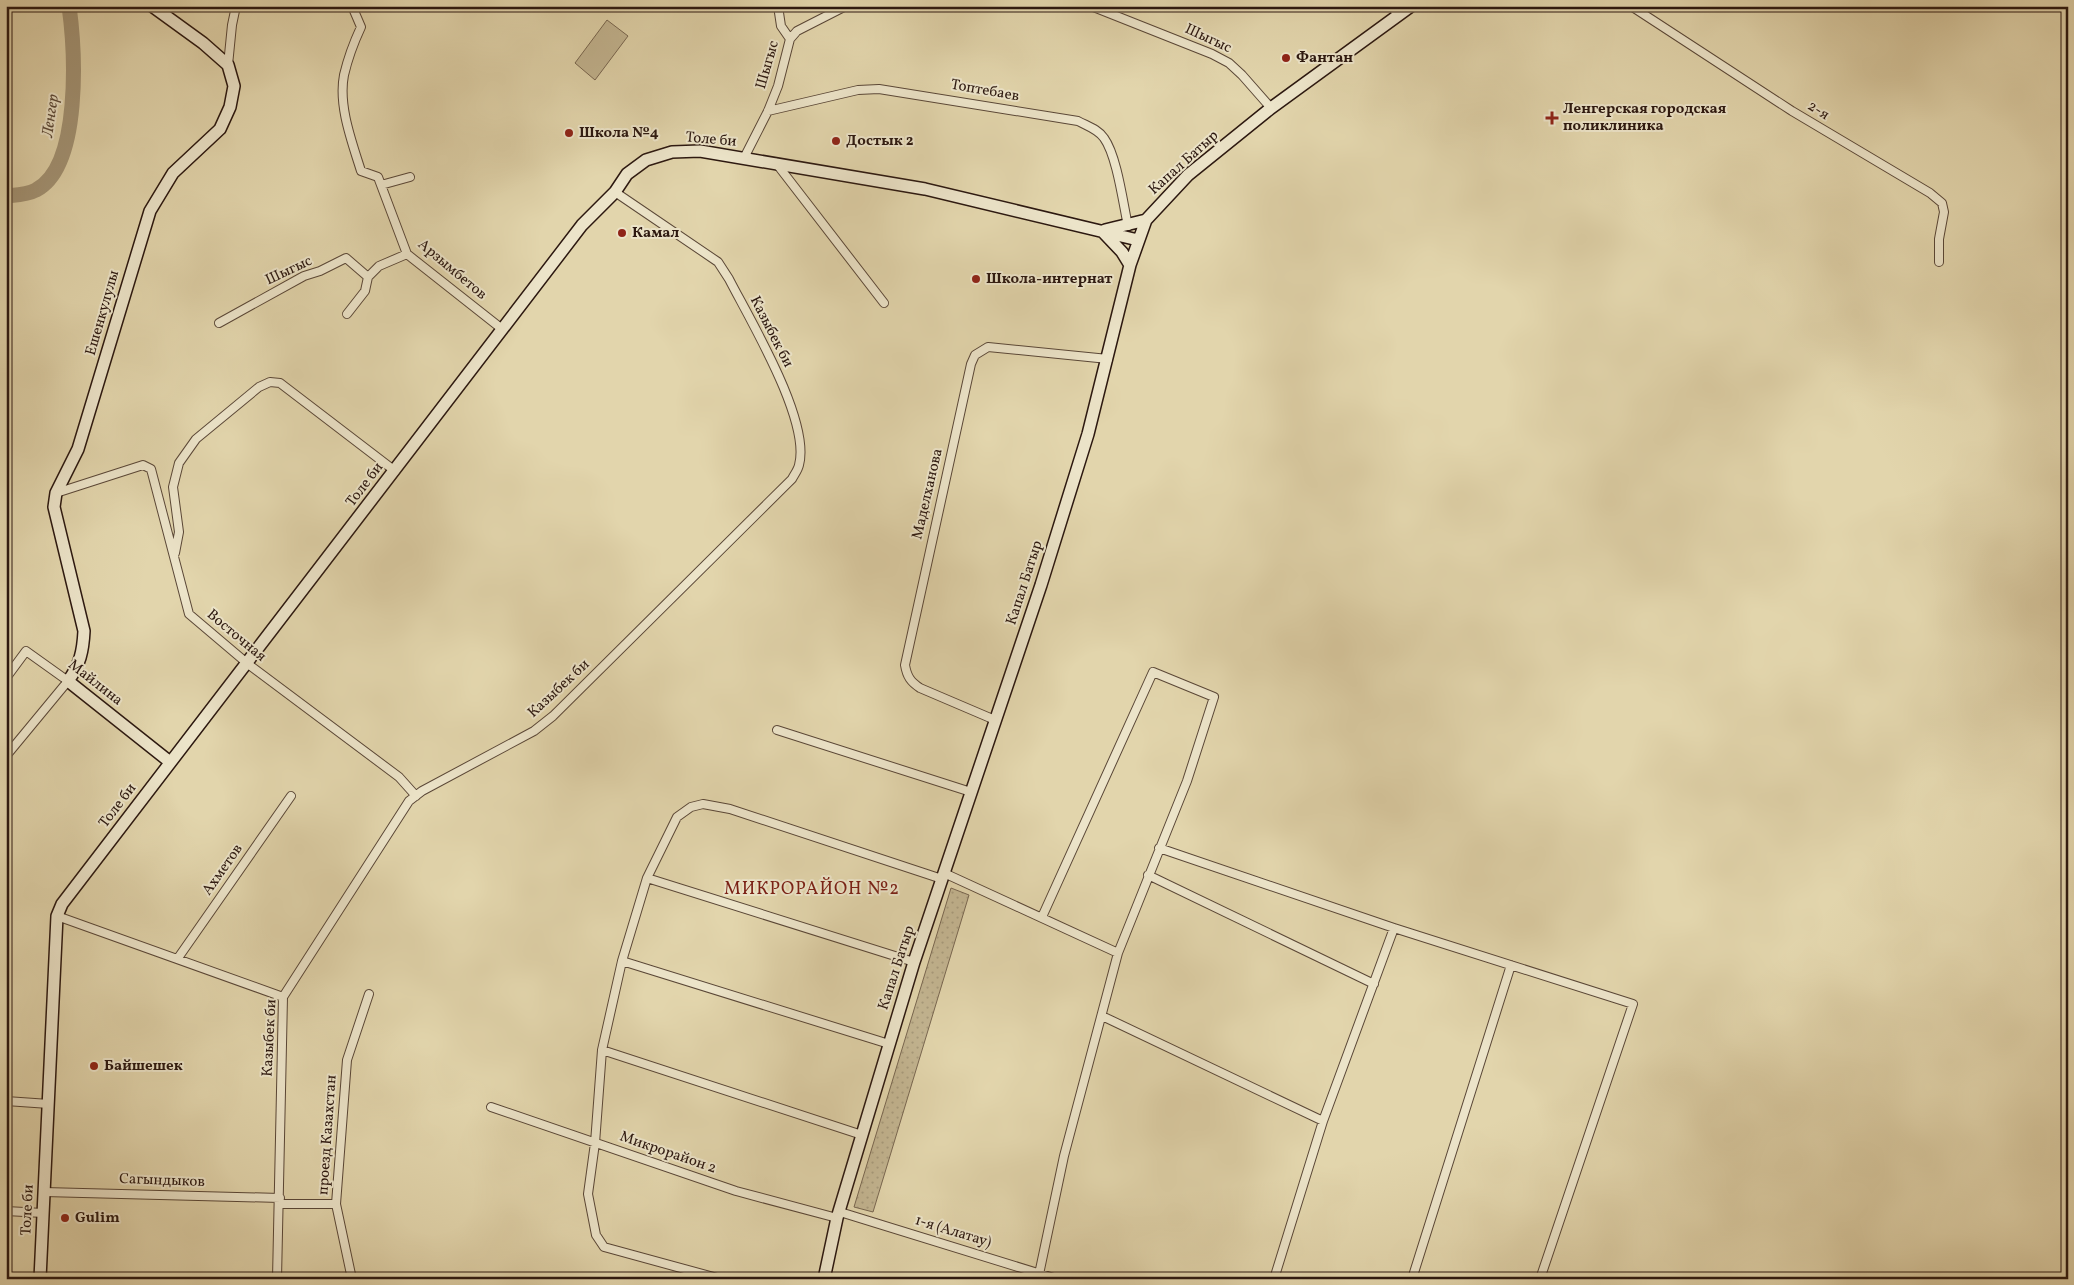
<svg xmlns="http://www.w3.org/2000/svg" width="2074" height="1285" viewBox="0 0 2074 1285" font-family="Vollkorn,serif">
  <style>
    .grass { fill: url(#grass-dots); stroke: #786650 }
    .garden { fill: #c3b591; stroke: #786650 }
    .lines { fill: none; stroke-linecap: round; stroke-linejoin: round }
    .river { stroke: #a49577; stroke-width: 15 }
    .street-casing { stroke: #5a4737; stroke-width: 10 }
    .secondary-casing { stroke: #2c1810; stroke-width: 14 }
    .street { stroke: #ece4c9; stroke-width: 8 }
    .secondary { stroke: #ece4c9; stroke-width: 11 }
    .poi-dot { fill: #8f2418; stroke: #ece4c9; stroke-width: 2 }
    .labels { text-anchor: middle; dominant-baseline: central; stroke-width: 4; stroke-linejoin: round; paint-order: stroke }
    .street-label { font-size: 15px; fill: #2c1810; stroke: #ece4c9 }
    .poi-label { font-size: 15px; font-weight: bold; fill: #2c1810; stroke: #ece4c9; text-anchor: start }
    .water-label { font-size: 16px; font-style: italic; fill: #5c4a39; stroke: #ece4c9 }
    .quarter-label { font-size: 18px; letter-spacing: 1px; fill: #7a1f14; stroke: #ece4c9 }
  </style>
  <defs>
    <pattern id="grass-dots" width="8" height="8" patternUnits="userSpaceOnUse" patternTransform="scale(1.25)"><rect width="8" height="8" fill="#c3b591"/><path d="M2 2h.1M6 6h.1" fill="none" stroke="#a89b7c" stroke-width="1.8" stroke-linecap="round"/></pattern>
  </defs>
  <rect width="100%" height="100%" fill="#e2d5ac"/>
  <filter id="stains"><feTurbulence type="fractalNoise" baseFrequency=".004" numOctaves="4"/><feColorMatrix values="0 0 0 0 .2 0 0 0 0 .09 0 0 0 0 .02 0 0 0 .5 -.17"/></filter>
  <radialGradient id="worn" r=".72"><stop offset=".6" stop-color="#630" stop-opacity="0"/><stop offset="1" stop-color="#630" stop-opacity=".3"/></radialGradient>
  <path class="grass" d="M951 888 969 895 873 1212 854 1207Z"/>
  <path class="garden" d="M607 20 628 36 595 80 575 63Z"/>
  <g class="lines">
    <path class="river" d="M6 196C16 195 27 195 36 190 82 166 75 50 69 6"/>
    <defs>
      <path id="street" d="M352 6 361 27C354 42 348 58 344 75 338 106 352 142 361 171L378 177 407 254 502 329
        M778 6 781 26 790 39
        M1091 6 1212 54 1229 63 1242 75 1271 108
        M1391 6 1399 15
        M1631 6 1792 111 1930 193 1942 203 1944 212 1939 239V262
        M228 65 232 25 236 6
        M768 111 858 90 879 89 1078 121C1087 126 1098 129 1104 138 1117 156 1123 203 1128 226
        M744 158 768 111 778 86 790 39 797 31 846 6
        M776 163 884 303
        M381 185 410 177
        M347 314 365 291 368 277 379 266 407 254
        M219 323 304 276 320 271 346 258 368 277
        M56 493 143 465 151 469 189 614 248 664 399 777 416 796
        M175 553 179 532 173 487 179 463 196 439 259 387 270 382 280 383 395 471
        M6 678 26 651 68 681 6 756
        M995 720 920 688C911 682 907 677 905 665L971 364 975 355 988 347 1108 359
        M777 730 971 792
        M1159 848 1394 928 1633 1004 1540 1279
        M944 873 1118 953
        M1148 875 1374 984
        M647 878 914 962
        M57 916 283 997
        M178 958 291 796
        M622 961 889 1044
        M1102 1016 1323 1121
        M602 1050 862 1135
        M6 1101 49 1104
        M491 1107 736 1191 837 1218
        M44 1192 280 1198
        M279 1204H336
        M6 1211 43 1213
        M840 1212 1057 1279
        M277 1279 283 997 409 801 422 791 534 731 553 716 792 479C794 475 798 470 799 465 811 421 750 320 729 279L718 262 615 192
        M352 1279 336 1204 347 1060 369 994
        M721 1279 604 1247 596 1235 588 1194 595 1143 602 1050 622 961 647 878 677 817 691 807 703 804 730 809 942 879
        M1038 1279 1064 1156 1118 953 1187 781 1214 697 1153 672 1042 917
        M1274 1279 1323 1121 1394 928
        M1412 1279 1511 965"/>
      <path id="secondary" d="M152 6 203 43 228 65 234 86 230 107 220 129 173 173 150 211 78 449 56 493 54 507 84 631C83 651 80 665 68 681L170 762
        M1105 230 1146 220
        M1102 231 1122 252 1130 265
        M40 1279 57 916 62 904 582 225 615 192 627 174 646 160 672 152 700 151 925 189 1138 240
        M824 1279 837 1218 914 962 1041 585 1088 434 1130 265 1146 220 1188 175 1271 108 1411 6"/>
    </defs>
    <use href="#street" class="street-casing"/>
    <use href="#secondary" class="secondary-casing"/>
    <use href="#street" class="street"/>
    <use href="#secondary" class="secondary"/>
  </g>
  <g class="poi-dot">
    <circle cx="1286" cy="58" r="5"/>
    <path d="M1549.5 110.5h5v5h5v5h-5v5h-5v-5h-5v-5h5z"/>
    <circle cx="569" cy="133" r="5"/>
    <circle cx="836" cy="141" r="5"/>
    <circle cx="622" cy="233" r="5"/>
    <circle cx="976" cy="279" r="5"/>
    <circle cx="94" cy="1066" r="5"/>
    <circle cx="65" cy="1218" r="5"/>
  </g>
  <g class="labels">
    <g class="street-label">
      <text transform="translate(1208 39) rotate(25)">Шыгыс</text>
      <text transform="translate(768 65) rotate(-74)">Шыгыс</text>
      <text transform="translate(985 91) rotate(10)">Топтебаев</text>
      <text transform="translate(1818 111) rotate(32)">2-я</text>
      <text transform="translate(711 140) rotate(5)">Толе би</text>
      <text transform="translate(1184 163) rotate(-42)">Капал Батыр</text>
      <text transform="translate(452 270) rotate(40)">Арзымбетов</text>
      <text transform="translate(289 271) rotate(-25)">Шыгыс</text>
      <text transform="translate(103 313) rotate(-74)">Ешенкулулы</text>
      <text transform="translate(771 332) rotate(63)">Казыбек би</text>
      <text transform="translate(365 485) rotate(-53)">Толе би</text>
      <text transform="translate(928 494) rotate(-77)">Маделханова</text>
      <text transform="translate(1025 583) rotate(-72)">Капал Батыр</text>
      <text transform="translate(236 636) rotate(40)">Восточная</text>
      <text transform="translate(95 683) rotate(38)">Майлина</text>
      <text transform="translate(559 689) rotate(-43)">Казыбек би</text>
      <text transform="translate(118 806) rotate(-53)">Толе би</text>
      <text transform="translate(223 870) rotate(-55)">Ахметов</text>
      <text transform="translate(897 968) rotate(-72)">Капал Батыр</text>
      <text transform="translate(270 1038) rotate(-87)">Казыбек би</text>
      <text transform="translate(328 1135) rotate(-86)">проезд Казахстан</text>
      <text transform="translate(668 1153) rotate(19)">Микрорайон 2</text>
      <text transform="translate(162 1181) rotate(2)">Сагындыков</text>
      <text transform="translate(28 1210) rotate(-87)">Толе би</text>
      <text transform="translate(953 1232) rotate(17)">1-я (Алатау)</text>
    </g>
    <g class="poi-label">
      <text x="1296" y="58">Фантан</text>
      <text x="1563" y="109">Ленгерская городская<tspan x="1563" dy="17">поликлиника</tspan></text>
      <text x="579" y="133">Школа №4</text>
      <text x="846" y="141">Достык 2</text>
      <text x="632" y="233">Камал</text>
      <text x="986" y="279">Школа-интернат</text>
      <text x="104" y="1066">Байшешек</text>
      <text x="75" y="1218">Gulim</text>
    </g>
    <g class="water-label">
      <text transform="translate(51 116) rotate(-82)">Ленгер</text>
    </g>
    <g class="quarter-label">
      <text x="812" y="889">МИКРОРАЙОН №2</text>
    </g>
  </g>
  <rect width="2074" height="1285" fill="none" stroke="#e2d5ac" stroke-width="25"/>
  <rect x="8" y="8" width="2059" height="1270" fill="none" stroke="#2c1810" stroke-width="2.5"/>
  <rect x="12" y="12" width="2049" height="1260" fill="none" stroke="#2c1810"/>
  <rect width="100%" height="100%" filter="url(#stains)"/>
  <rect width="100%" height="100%" fill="url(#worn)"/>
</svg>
